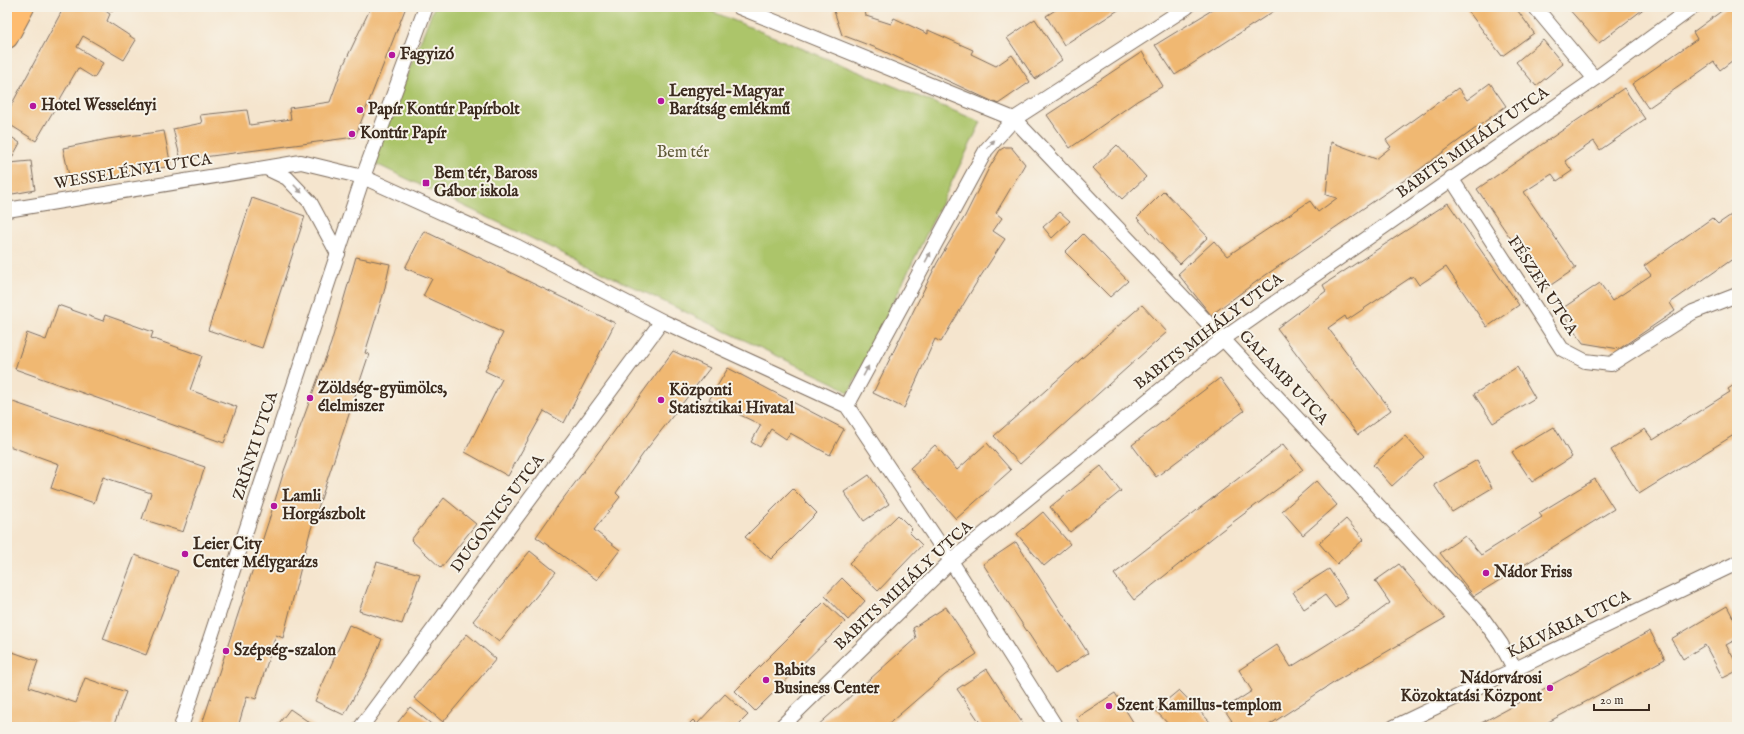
<svg xmlns="http://www.w3.org/2000/svg" width="1744" height="734" viewBox="0 0 1744 734" font-family="'IM FELL English',serif">
  <style>
    .green { fill: #acc56a; stroke: #747844 }
    .building { fill: #f0b872 }
    .lines { fill: none; stroke-linecap: round; stroke-linejoin: round }
    .street-casing { stroke: #7c6b5c; stroke-width: 16 }
    .primary-casing { stroke: #7c6b5c; stroke-width: 24 }
    .street { stroke: #fff; stroke-width: 14 }
    .primary { stroke: #febc70; stroke-width: 22 }
    .oneway { fill: #a79f9a }
    .poi-dot { fill: #b5179e; stroke: #f7f3e8; stroke-width: 1.5 }
    .labels { text-anchor: middle; dominant-baseline: central; stroke-width: 4; stroke-linejoin: round; paint-order: stroke }
    .poi-label { font-size: 16px; font-weight: bold; fill: #3b2a1e; stroke: #f7f3e8; text-anchor: start }
    .street-label { font-size: 16px; fill: #3b2a1e; stroke: #f7f3e8 }
    .park-label { font-size: 16px; fill: #5d5835; stroke: #f7f3e8 }
  </style>
  <rect width="100%" height="100%" fill="#f7f3e8"/>
  <filter id="ink" filterUnits="userSpaceOnUse"><feTurbulence type="fractalNoise" baseFrequency=".025" numOctaves="2"/><feDisplacementMap in="SourceGraphic" scale="8" xChannelSelector="R" yChannelSelector="G"/><feConvolveMatrix kernelMatrix="1 2 1 2 8 2 1 2 1" color-interpolation-filters="sRGB"/></filter>
  <filter id="wash" filterUnits="userSpaceOnUse"><feTurbulence type="fractalNoise" baseFrequency=".012" numOctaves="4" result="noise"/><feDisplacementMap in="SourceGraphic" scale="16" xChannelSelector="R" yChannelSelector="G"/><feGaussianBlur stdDeviation="0.9" result="paint"/><feColorMatrix in="noise" values="0 0 0 0 0 0 0 0 0 0 0 0 0 0 0 0 0 1.4 0 .05"/><feComposite in="paint" operator="in"/></filter>
  <g filter="url(#wash)">
    <rect width="100%" height="100%" fill="#f5e5ce"/>
    <path class="green" d="M434 7H701L981 122 849 393 836 384 372 162Z"/>
    <g id="blocks">
      <path class="building" d="M64 7H99L110 14 107 21 136 40 124 60 83 36 77 47 103 63 94 78 78 68 36 141 7 123V113Z
        M105 7H114L112 11Z
        M371 7H406L355 137 181 160 173 129 202 123 200 115 247 110 250 125 291 119 289 108 330 102 343 66Z
        M835 7H864L866 16 891 24 894 18 928 34V30L973 50 971 54 996 66 1012 55 1030 82 998 104 879 49 842 35 834 11Z
        M1060 7H1123L1064 45 1046 16Z
        M1217 7H1280L1175 75 1155 45Z
        M1465 7H1515L1534 33 1502 56Z
        M1567 7H1646L1599 43Z
        M1727 7H1737V57L1720 70 1714 62 1648 108 1632 84 1697 39 1693 32Z
        M1035 19 1062 60 1035 79 1007 38Z
        M1543 40 1563 64 1536 86 1516 62Z
        M1142 52 1163 86 1137 101 1070 148 1047 115Z
        M1490 83 1506 106 1412 175 1260 279 1211 315 1178 274 1214 241 1227 256 1310 201 1318 212 1337 198 1326 195 1331 142 1376 159 1391 147 1386 140 1458 88 1467 100Z
        M1624 88 1645 119 1600 150 1594 141 1565 161 1572 171 1557 181 1552 174 1524 192 1576 268 1545 289 1477 189Z
        M164 131 171 166 71 185 63 148 108 139Z
        M7 134 20 143 9 163 31 161 35 190 7 195Z
        M1117 145 1146 177 1122 199 1093 168Z
        M1005 147H1011L1025 164 996 213 1002 218 993 231 1005 239 975 285 941 342 935 339 904 408 873 393 937 263 965 216 988 170 1000 150Z
        M1164 191 1208 237 1180 264 1137 218Z
        M252 198 305 216 262 348 208 330Z
        M1448 203 1519 305 1487 327 1446 267 1419 285 1413 276 1347 320 1345 316 1328 328 1391 410 1358 435 1277 328 1326 291 1323 285Z
        M1737 211V256L1670 303 1675 311 1619 349 1583 343 1560 310 1600 283 1612 301 1651 275 1644 266 1712 218 1718 224Z
        M1060 212 1070 221 1052 238 1043 227Z
        M424 231 615 323 564 423 544 411 508 476 465 452 502 379 485 371 503 333 423 296 432 279 405 268Z
        M1083 234 1128 281 1110 297 1065 252Z
        M356 257 390 264 384 292 365 353 369 354 310 532 283 638 276 635 256 699 247 696 238 727H201L269 520 284 471 331 343Z
        M58 305 103 321 105 315 153 332 151 338 202 356 190 390 237 407 224 443 15 369 27 333 46 340Z
        M1142 305 1167 332 1020 464 994 436Z
        M673 351 710 368 643 454 616 493 620 497 594 530 620 550 597 580 536 537 559 504 613 433Z
        M1517 367 1535 398 1493 423 1474 394Z
        M728 368 844 429 830 455 790 433 786 439 771 429 760 447 751 442 761 425 709 400Z
        M1220 378 1244 411 1156 477 1132 445Z
        M1737 383V433L1639 494 1611 450 1645 429 1653 440 1730 392 1728 389Z
        M7 400 205 467 183 532 142 519 151 493 103 477 94 503 51 488 59 464 9 446 7 451Z
        M1554 427 1572 457 1532 482 1512 452Z
        M1405 436 1424 457 1392 486 1373 465Z
        M987 443 1011 470 956 519 910 468 935 445 957 470Z
        M1283 444 1303 470 1221 531 1134 600 1114 574Z
        M1477 460 1492 488 1452 512 1434 485Z
        M1101 466 1121 491 1070 532 1050 507Z
        M869 475 889 504 864 521 844 492Z
        M1595 479 1614 509 1474 596 1440 553 1465 536 1481 555 1542 517 1539 513Z
        M1316 481 1337 505 1303 535 1282 511Z
        M793 489 817 513 771 559 745 537Z
        M444 498 476 524 441 568 411 540Z
        M1043 512 1070 544 1044 566 1017 534Z
        M898 515 912 529 909 532 922 545 878 591 849 563Z
        M1346 519 1364 539 1337 564 1319 543Z
        M1016 542 1088 653 1055 674 983 564Z
        M530 551 556 572 499 642 473 621Z
        M135 555 178 571 146 655 103 639Z
        M377 562 420 574 402 624 359 611Z
        M1399 564 1445 618 1338 680 1266 727H1223L1232 721 1224 709 1252 691 1239 670 1277 645 1291 667 1368 619 1390 603 1375 581Z
        M1329 569 1348 598 1335 608 1325 595 1304 609 1293 592Z
        M842 578 865 601 848 620 825 596Z
        M824 602 845 622 755 711 735 691Z
        M1727 606 1737 625V639L1726 645 1737 664V671L1723 678 1705 645 1683 659 1671 639Z
        M946 607 977 654 945 675 885 727H816L916 638 913 628Z
        M349 625 382 639 369 670 344 715 315 701Z
        M1650 631 1665 659 1539 727H1474Z
        M467 634 496 659 443 722 414 698Z
        M7 650 38 661 29 687 76 703 85 678 126 692 113 727H17L7 723Z
        M987 669 1023 724 1019 727H983L957 689Z
        M1179 690 1215 727H1171L1155 710Z
        M1115 693 1135 725 1131 727H1081L1076 718Z
        M725 694 748 715 736 727H686L693 720 697 724Z
        M410 707 435 727H394Z
        M290 709 316 727H276Z"/>
    </g>
  </g>
  <g filter="url(#ink)">
    <use href="#blocks" fill-opacity="0" stroke="#7c6b5c" stroke-width="1"/>
    <g class="lines">
      <defs>
        <path id="street" d="M739 7 1014 119 1223 339 1481 616 1501 644 1515 670
          M1535 7 1595 79
          M266 168 287 178 310 202 338 254
          M1451 178 1562 349 1585 361 1611 364 1693 312 1737 295
          M7 210 301 162 363 177 518 247 662 321 847 406
          M847 406 986 150 1014 119 1187 7
          M847 406 951 561 1056 727
          M181 727 363 177 426 7
          M361 727 662 321
          M781 727 951 561 1223 339 1595 79 1693 7
          M1394 727 1737 563"/>
        <path id="primary" d="M7 37 23 7"/>
      </defs>
      <use href="#street" class="street-casing"/>
      <use href="#primary" class="primary-casing"/>
      <use href="#street" class="street"/>
      <use href="#primary" class="primary"/>
    </g>
    <defs><path id="oneway-solid" d="M-6-.8H1V-3.2L6.5 0L1 3.2V.8H-6Z"/></defs>
    <g class="oneway">
      <use href="#oneway-solid" transform="translate(991 144) rotate(-49)"/>
      <use href="#oneway-solid" transform="translate(298 189) rotate(45)"/>
      <use href="#oneway-solid" transform="translate(928 257) rotate(-62)"/>
      <use href="#oneway-solid" transform="translate(866 371) rotate(-62)"/>
    </g>
  </g>
  <g class="poi-dot">
    <circle cx="392" cy="55" r="4"/>
    <circle cx="661" cy="101" r="4"/>
    <circle cx="33" cy="106" r="4"/>
    <circle cx="360" cy="110" r="4"/>
    <circle cx="352" cy="134" r="4"/>
    <rect x="422" y="179" width="8" height="8" rx="2"/>
    <circle cx="310" cy="398" r="4"/>
    <circle cx="661" cy="400" r="4"/>
    <circle cx="274" cy="506" r="4"/>
    <circle cx="185" cy="554" r="4"/>
    <circle cx="1486" cy="573" r="4"/>
    <circle cx="226" cy="651" r="4"/>
    <circle cx="766" cy="680" r="4"/>
    <circle cx="1550" cy="688" r="4"/>
    <circle cx="1109" cy="706" r="4"/>
  </g>
  <g class="labels">
    <g class="poi-label">
      <text x="400" y="55">Fagyizó</text>
      <text x="669" y="92">Lengyel-Magyar<tspan x="669" dy="18">Barátság emlékmű</tspan></text>
      <text x="41" y="106">Hotel Wesselényi</text>
      <text x="368" y="110">Papír Kontúr Papírbolt</text>
      <text x="360" y="134">Kontúr Papír</text>
      <text x="434" y="174">Bem tér, Baross<tspan x="434" dy="18">Gábor iskola</tspan></text>
      <text x="318" y="389">Zöldség-gyümölcs,<tspan x="318" dy="18">élelmiszer</tspan></text>
      <text x="669" y="391">Központi<tspan x="669" dy="18">Statisztikai Hivatal</tspan></text>
      <text x="282" y="497">Lamli<tspan x="282" dy="18">Horgászbolt</tspan></text>
      <text x="193" y="545">Leier City<tspan x="193" dy="18">Center Mélygarázs</tspan></text>
      <text x="1494" y="573">Nádor Friss</text>
      <text x="234" y="651">Szépség-szalon</text>
      <text x="774" y="671">Babits<tspan x="774" dy="18">Business Center</tspan></text>
      <text x="1542" y="679" text-anchor="end">Nádorvárosi<tspan x="1542" dy="18">Közoktatási Központ</tspan></text>
      <text x="1117" y="706">Szent Kamillus-templom</text>
    </g>
    <g class="street-label">
      <text transform="translate(1473 143) rotate(-35)">BABITS MIHÁLY UTCA</text>
      <text transform="translate(133 172) rotate(-9)">WESSELÉNYI UTCA</text>
      <text transform="translate(1542 286) rotate(57)">FÉSZEK UTCA</text>
      <text transform="translate(1209 332) rotate(-37)">BABITS MIHÁLY UTCA</text>
      <text transform="translate(1283 378) rotate(47)">GALAMB UTCA</text>
      <text transform="translate(256 446) rotate(-72)">ZRÍNYI UTCA</text>
      <text transform="translate(498 514) rotate(-53)">DUGONICS UTCA</text>
      <text transform="translate(904 586) rotate(-43)">BABITS MIHÁLY UTCA</text>
      <text transform="translate(1569 625) rotate(-26)">KÁLVÁRIA UTCA</text>
    </g>
    <g class="park-label">
      <text x="683" y="153">Bem tér</text>
    </g>
  </g>
  <rect width="1744" height="734" fill="none" stroke="#f7f3e8" stroke-width="24"/>
  <path d="M1594 704v6h55v-6" fill="none" stroke="#3b2a1e" stroke-width="2"/>
  <text x="1600" y="704" font-size="12" fill="#3b2a1e" stroke="#f7f3e8" stroke-width="3" paint-order="stroke">20 m</text>
</svg>
